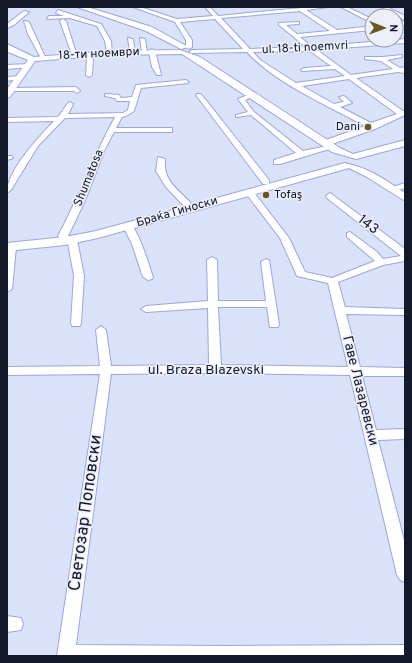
<svg xmlns="http://www.w3.org/2000/svg" width="412" height="663" viewBox="0 0 412 663" font-family="Overpass,sans-serif">
  <style>
    .lines { fill: none; stroke-linecap: round; stroke-linejoin: round }
    .street-casing { stroke: #99a7dc; stroke-width: 2 }
    .secondary-casing { stroke: #99a7dc; stroke-width: 2 }
    .street { fill: #fff; fill-rule: evenodd }
    .secondary { fill: #fff; fill-rule: evenodd }
    .poi-dot { fill: #665724; stroke: #eceffa; stroke-width: 1.5 }
    .labels { text-anchor: middle; dominant-baseline: central; stroke-width: 3; stroke-linejoin: round; paint-order: stroke }
    .far-street-label { font-size: 12px; fill: #14182b; stroke: #eceffa }
    .far-poi-label { font-size: 12px; fill: #14182b; stroke: #eceffa; text-anchor: end }
    .street-label { font-size: 14px; fill: #14182b; stroke: #eceffa }
    .near-street-label { font-size: 17px; fill: #14182b; stroke: #eceffa }
  </style>
  <rect width="100%" height="100%" fill="#dbe1f8"/>
  <g class="lines">
    <defs>
      <path id="street" d="M133 7H140L177 19 213 16 205 7H210L218 16 301 8 328 7 306 10 337 30 372 26V30L300 37 312 47 405 39V43L317 50 351 75 393 69 381 61 365 59V57H382L402 55V57L387 60 400 68 405 67 404 73 398 72 356 78 403 111H405V115L375 129 329 145H323V141L365 126C328 106 275 83 247 52L190 53V51L192 50 243 49 215 19 180 22 192 40V47L189 49 186 47V40L175 22ZM300 11 330 31 297 34 286 25 299 24V22L279 23V25L306 47 250 49 221 18ZM310 51 331 66 304 68 301 70 302 71 335 69 345 76 296 83 260 60 253 52ZM349 79 397 114 371 123 340 107 352 103 344 96 339 97 344 102 334 104 302 86Z
        M341 7H347L372 19V23Z
        M381 7H387L405 16V20Z
        M58 10 101 24 111 41 112 54 107 53 105 41 97 26 70 18 47 19 49 16H64L56 13Z
        M24 11 29 12 14 25 7 28V24Z
        M63 19 66 21 77 56 72 55 60 21Z
        M24 21 29 22 46 59 41 58 28 34Z
        M405 21V25L396 26V22Z
        M128 38 133 39 135 53 130 52Z
        M140 38 145 39 147 53 142 52Z
        M152 49 155 51 161 75H157L152 67 149 51Z
        M90 56 93 58 92 75 89 77 86 75 87 58Z
        M29 64 31 65V67L7 69V65Z
        M7 77 20 76 23 78 7 81Z
        M186 80 189 82 188 83 141 88 134 111 126 116 122 117 116 128H172V132H114L105 149 84 203 68 236 69 238 72 237 77 240 84 276 81 323 80 326H72L71 323 74 276 68 243H62L58 236C79 197 94 155 115 117L65 118 38 146 11 190 7 193C7 170 39 137 54 121L7 122V118L58 117 68 103 70 102 73 104 68 114 123 113 128 110 130 101H117L115 98 105 96V94L119 95 121 98 132 97 136 85Z
        M12 88 76 87 80 91 77 93 74 91H10V89Z
        M197 94H201L269 180V184H263L196 95Z
        M250 94 255 95 245 100 254 112 303 151 332 145 336 147 280 164H274V160L296 153 251 115 236 117V115L248 112 238 99Z
        M7 156H12L13 158 7 160Z
        M158 157 165 159C163 180 176 188 190 202V206H184L166 187 156 171Z
        M405 183V188L391 192 387 189Z
        M249 189 252 190 289 238 305 272 332 278 375 261 347 237V233L350 232 377 252 383 259 401 256 327 198 326 196 330 193 405 249V261L383 265 338 282 345 307 405 309V315L346 314 360 367 405 368V376H362L376 430 405 429V439L378 440 405 544V582L400 580 397 575 350 375 215 373 111 374 76 645 228 646 405 645V656H57L100 374 7 375V367L100 366 96 330 101 326 106 330 111 366 209 365 208 308 146 312 141 309 146 306 208 301 207 260 212 257 217 260 218 301H266L261 262 266 259 269 260 279 324 278 327H270L267 307H218L221 365 348 367 328 283 297 276 280 238 245 192Z
        M128 223C138 226 149 266 153 277L152 279 148 280 143 277 132 244 123 226Z
        M11 244 16 247 12 289 7 292V246Z
        M7 616 21 618 23 624 21 630 7 632Z"/>
      <path id="secondary" d="M77 7H87L152 27 188 47 181 49 146 31Z
        M7 44 34 57 110 51 180 50 200 57 340 148 353 154 405 140V146L356 159 332 152 182 54 110 55 35 61 10 97 7 98V89L28 60 8 52Z
        M345 163C371 169 382 178 405 193V201L367 177 349 168 98 238 65 245 7 251V243L65 237 96 231Z"/>
    </defs>
    <use href="#street" class="street-casing"/>
    <use href="#secondary" class="secondary-casing"/>
    <use href="#street" class="street"/>
    <use href="#secondary" class="secondary"/>
  </g>
  <g class="poi-dot">
    <circle cx="368" cy="127" r="4"/>
    <circle cx="266" cy="195" r="4"/>
  </g>
  <g class="labels">
    <g class="far-street-label">
      <text transform="translate(305 48) rotate(-3)">ul. 18-ti noemvri</text>
      <text transform="translate(99 54) rotate(-3)">18-ти ноември</text>
      <text transform="translate(89 178) rotate(-68)">Shumatosa</text>
      <text transform="translate(177 212) rotate(-16)">Браќа Гиноски</text>
    </g>
    <g class="far-poi-label">
      <text x="360" y="127">Dani</text>
      <text x="274" y="195" text-anchor="start">Tofaş</text>
    </g>
    <g class="street-label">
      <text transform="translate(368 225) rotate(38)">143</text>
      <text x="206" y="370">ul. Braza Blazevski</text>
      <text transform="translate(360 391) rotate(76)">Гаве Лазаревски</text>
    </g>
    <g class="near-street-label">
      <text transform="translate(86 513) rotate(-82)">Светозар Поповски</text>
    </g>
  </g>
  <rect width="412" height="663" fill="none" stroke="#14182b" stroke-width="16"/>
  <g transform="translate(384 28) rotate(91)"><circle r="19" fill="#eceffa" stroke="#9699a7"/>
  <path d="M0-3L7 15L0 10L-7 15Z" fill="#665724"/>
  <text y="-6" font-size="11" font-weight="bold" text-anchor="middle" fill="#14182b">N</text>
  </g>
</svg>
